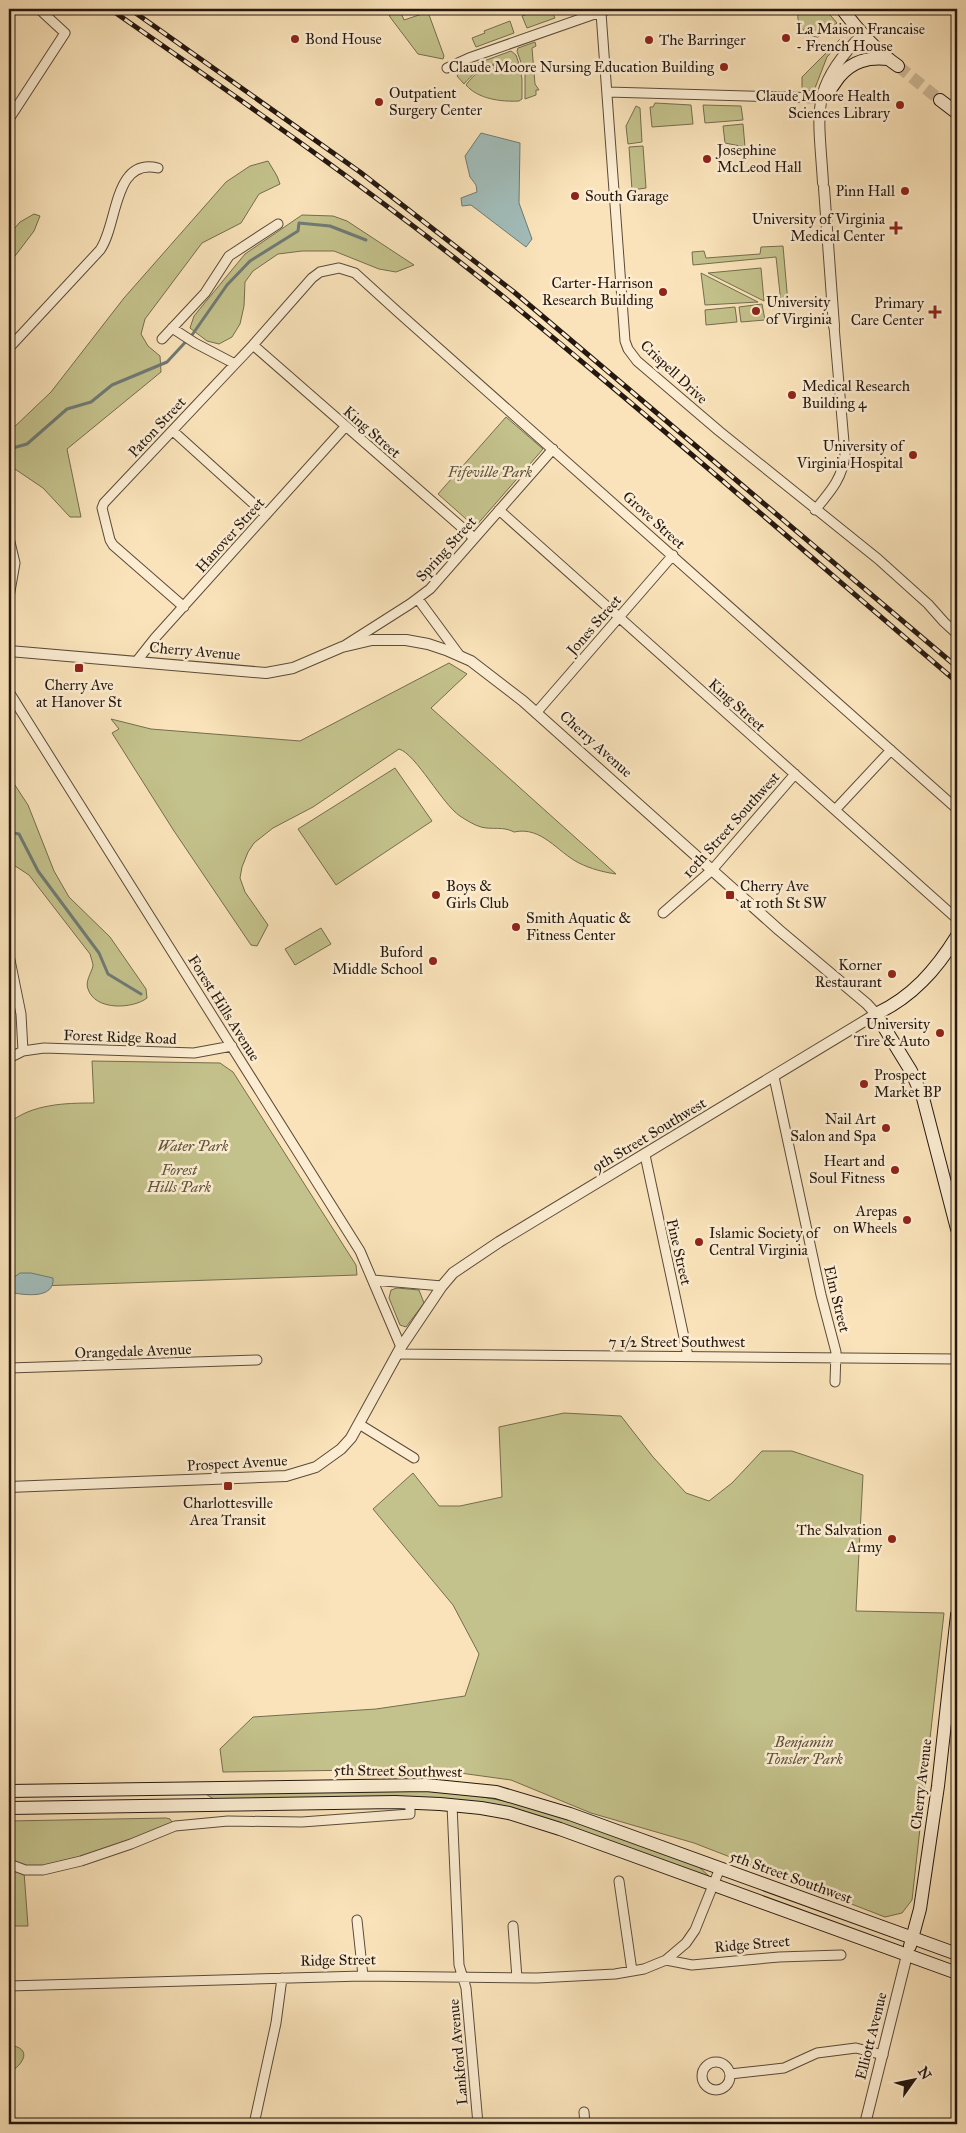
<svg xmlns="http://www.w3.org/2000/svg" width="966" height="2133" viewBox="0 0 966 2133" font-family="'IM FELL Great Primer',serif">
  <style>
    .green { fill: #c4c28c; stroke: #746d4e }
    .water { fill: #a1bcb9; stroke: #6f7a75 }
    .lines { fill: none; stroke-linecap: round; stroke-linejoin: round }
    .stream { stroke: #6f7a75; stroke-width: 3 }
    .secondary-tunnel { stroke: #cfba98; stroke-width: 12; stroke-dasharray: 12 6; stroke-linecap: butt }
    .minor-casing { stroke: #5a4b3a; stroke-width: 11 }
    .tertiary-casing { stroke: #5a4b3a; stroke-width: 12 }
    .secondary-casing { stroke: #251810; stroke-width: 14 }
    .minor { stroke: #fcedd2; stroke-width: 9 }
    .tertiary { stroke: #fcedd2; stroke-width: 10 }
    .secondary { stroke: #fcedd2; stroke-width: 12 }
    .rail-casing { stroke: #251810; stroke-width: 5 }
    .rail { stroke: #fcedd2; stroke-width: 3; stroke-dasharray: 9; stroke-linecap: butt }
    .poi-dot { fill: #8f2418; stroke: #fcedd2; stroke-width: 2 }
    .labels { text-anchor: middle; dominant-baseline: central; stroke-width: 5; stroke-linejoin: round; paint-order: stroke }
    .poi-label { font-size: 15px; fill: #251810; stroke: #fcedd2; text-anchor: end }
    .street-label { font-size: 15px; fill: #251810; stroke: #fcedd2 }
    .park-label { font-size: 15px; font-style: italic; fill: #5d543b; stroke: #fcedd2 }
  </style>
  <rect width="100%" height="100%" fill="#fae3ba"/>
  <filter id="stains"><feTurbulence type="fractalNoise" baseFrequency=".004" numOctaves="4"/><feColorMatrix values="0 0 0 0 .2 0 0 0 0 .09 0 0 0 0 .02 0 0 0 .5 -.17"/></filter>
  <radialGradient id="worn" r=".72"><stop offset=".6" stop-color="#630" stop-opacity="0"/><stop offset="1" stop-color="#630" stop-opacity=".3"/></radialGradient>
  <path class="green" d="M387 9H413L401 13 404 20 428 12 444 56 443 59 418 54 390 17Z
    M542 9H551L555 18 527 28 522 16Z
    M799 9H825L837 23 818 37C805 37 794 22 799 9Z
    M510 21 514 33 476 47 472 38 485 33 484 31Z
    M840 39 842 41 827 57 815 88 812 90 802 92V77Z
    M535 42 536 46 532 48 535 84 539 90H536V95L525 99V74L517 51 518 48Z
    M511 51 516 55 519 64C495 60 479 66 464 84L457 76 462 69Z
    M502 64 520 68 522 79V99L519 101C501 102 478 99 466 85 475 72 487 65 502 64Z
    M655 103 691 105 693 124 652 127 650 107H653Z
    M703 105 741 106 743 120 705 123Z
    M636 106 640 108 642 142 628 144 626 126Z
    M743 124 745 147 725 143 723 126Z
    M643 146 646 188 632 190 629 147Z
    M268 161 277 176 280 184 259 194 241 223 202 243 145 319 141 334 148 346 160 356 161 372 67 449 81 517H70L43 488 9 465V432L51 392 124 298 226 182 250 166Z
    M34 214 40 216 34 231 9 264V235L20 222Z
    M302 215 333 216 347 221 414 265 396 272 379 269 334 251H302L278 254 253 271 245 282 244 306 240 324 232 337 219 344 207 341 190 328 194 316 245 254Z
    M783 246 788 303H781L776 257 693 265 692 252 704 251 706 258 760 254 761 247Z
    M761 268 764 301 708 273Z
    M701 273 758 302 705 305Z
    M762 304 765 320 741 322 739 307Z
    M735 307 737 322 706 325 705 310Z
    M506 417 543 449 475 527 438 494Z
    M449 663 467 674 431 708 616 874C603 872 591 869 579 863 557 852 542 826 514 832 503 826 492 830 481 827 474 825 466 820 460 816 442 804 416 754 399 749L313 807 273 828 254 843 248 852 242 867 240 878 245 892 268 925 257 946 251 945 174 831 112 733 119 729 111 719 151 729 300 741Z
    M395 768 432 821 336 885 298 829Z
    M9 776 28 805 54 871 69 897 110 937 146 989 147 998C133 1009 95 1011 88 989 85 981 91 974 93 966 93 963 91 958 90 954L29 875 9 862Z
    M321 928 331 944 295 965 285 949Z
    M92 1061 220 1063 233 1072 356 1265 357 1275 9 1287V1123C32 1104 65 1103 94 1103Z
    M397 1288 419 1290 424 1303 406 1327 400 1325 389 1298 391 1290Z
    M564 1413 621 1416 653 1457 686 1493 709 1501 732 1483 762 1451H792L863 1475 856 1611 944 1613 912 1900 902 1913 885 1917 694 1843 591 1813 511 1780 431 1769 223 1772 220 1749 253 1717 376 1709 465 1696 479 1654 453 1605 373 1509 413 1473 439 1506H460L502 1497 499 1427Z
    M424 1790 456 1792 531 1806 698 1866 710 1877 529 1813 217 1801 204 1793Z
    M166 1818 170 1819 172 1822C149 1837 57 1869 31 1868 24 1867 16 1863 9 1860V1821Z
    M13 1869 24 1872 28 1926H9V1874Z
    M9 2045C33 2048 24 2064 9 2073Z"/>
  <path class="water" d="M481 133 520 143 519 203 532 239 526 247 471 205 462 206 461 198 477 192 476 185 470 177 465 156Z
    M20 1273H31L53 1278C55 1300 23 1295 9 1292V1281Z"/>
  <g class="lines">
    <path class="stream" d="M9 449 27 444 67 409 91 402 112 385 167 362 192 335 227 285 250 261 298 231 299 223 330 226 366 240
      M9 832 19 834 38 871 99 953 108 974 141 994"/>
    <path class="secondary-tunnel" d="M898 66 940 100"/>
    <defs>
      <path id="minor" d="M601 13 625 341 628 349 637 361 719 431 878 559 928 604 944 622 957 634
        M447 68 469 58 609 9
        M608 92 821 98
        M9 119 65 33 39 9
        M172 328 195 343 235 364
        M162 339 205 293 229 256 278 224
        M253 345 474 538
        M9 348 100 250C118 225 113 157 158 168
        M173 431 266 515
        M499 510 957 919
        M815 510C830 492 843 478 845 454L834 326
        M9 538 15 563 9 597
        M418 599 460 656
        M184 607 113 545 110 540 102 508 104 503 253 345 312 278 320 272 339 268 355 273 399 313 957 809
        M344 646 410 604 430 589 553 449
        M136 662 155 638 345 427
        M9 692 360 1251 401 1347
        M536 713 673 555
        M835 810 891 750
        M663 913 712 870 795 774
        M9 955 21 1014 23 1051
        M9 1058 23 1051 44 1048 194 1053 232 1046
        M774 1077 821 1295 836 1352 835 1382
        M645 1155 688 1356
        M373 1280 442 1286
        M397 1354 957 1359
        M9 1368 257 1360
        M359 1424 414 1458
        M945 1718 957 1716
        M452 1805 459 1965 466 1988 478 2124
        M9 1864 25 1870H43L81 1861 131 1844 175 1826 228 1821 302 1822 410 1814V1803
        M619 1881 632 1971
        M357 1920 363 1976
        M513 1926 517 1978
        M666 1960 692 1965 779 1957 841 1955
        M9 1986 363 1976 537 1978 615 1974 644 1969 666 1960 686 1943 695 1930 720 1868
        M702 2076a14 14 0 1 1 28 0a14 14 0 1 1-28 0Z
        M730 2074 784 2068 817 2053 856 2048 883 2055
        M584 2112 585 2124
        M254 2124 276 2023 282 1978
        M707 2124H708
        M950 2124 957 2121"/>
      <path id="tertiary" d="M823 183C819 113 808 88 863 34
        M824 188 834 326
        M9 651 266 673 293 668 342 647 372 640H406L428 644 446 650 471 661 523 701 779 930 867 1004 876 1014 499 1242 453 1273 442 1286 401 1347 351 1438 341 1449 316 1467 286 1476 9 1487
        M865 2124 907 1955"/>
      <path id="secondary" d="M842 9C858 30 876 51 898 66
        M821 98C830 92 833 85 839 77 852 61 868 57 888 59
        M940 100 957 113
        M957 936C936 970 912 997 876 1014L911 1071 923 1098 957 1229
        M9 1791 426 1785 496 1792 570 1814 957 1954
        M9 1808 395 1802 440 1804 481 1808 509 1813 560 1829 957 1973
        M910 1946 920 1909 938 1786 957 1615"/>
    </defs>
    <use href="#minor" class="minor-casing"/>
    <use href="#tertiary" class="tertiary-casing"/>
    <use href="#secondary" class="secondary-casing"/>
    <use href="#minor" class="minor"/>
    <use href="#tertiary" class="tertiary"/>
    <use href="#secondary" class="secondary"/>
    <defs>
      <path id="rail" d="M110 9C244 102 378 195 505 298 658 423 807 554 957 682
        M130 9 360 172 514 292 957 667"/>
    </defs>
    <use href="#rail" class="rail-casing"/>
    <use href="#rail" class="rail"/>
  </g>
  <g class="poi-dot">
    <circle cx="786" cy="38" r="5"/>
    <circle cx="295" cy="39" r="5"/>
    <circle cx="649" cy="40" r="5"/>
    <circle cx="724" cy="67" r="5"/>
    <circle cx="379" cy="102" r="5"/>
    <circle cx="900" cy="105" r="5"/>
    <circle cx="707" cy="159" r="5"/>
    <circle cx="905" cy="191" r="5"/>
    <circle cx="575" cy="196" r="5"/>
    <path d="M893.5 220.5h5v5h5v5h-5v5h-5v-5h-5v-5h5z"/>
    <circle cx="663" cy="292" r="5"/>
    <circle cx="756" cy="311" r="5"/>
    <path d="M932.5 304.5h5v5h5v5h-5v5h-5v-5h-5v-5h5z"/>
    <circle cx="792" cy="395" r="5"/>
    <circle cx="913" cy="455" r="5"/>
    <rect x="74" y="663" width="10" height="10" rx="2.5"/>
    <circle cx="436" cy="895" r="5"/>
    <rect x="725" y="890" width="10" height="10" rx="2.5"/>
    <circle cx="516" cy="927" r="5"/>
    <circle cx="433" cy="961" r="5"/>
    <circle cx="892" cy="974" r="5"/>
    <circle cx="940" cy="1033" r="5"/>
    <circle cx="864" cy="1084" r="5"/>
    <circle cx="886" cy="1128" r="5"/>
    <circle cx="895" cy="1170" r="5"/>
    <circle cx="907" cy="1220" r="5"/>
    <circle cx="699" cy="1242" r="5"/>
    <rect x="223" y="1481" width="10" height="10" rx="2.5"/>
    <circle cx="892" cy="1539" r="5"/>
  </g>
  <g class="labels">
    <g class="poi-label">
      <text x="796" y="29" text-anchor="start">La Maison Francaise<tspan x="796" dy="17">- French House</tspan></text>
      <text x="305" y="39" text-anchor="start">Bond House</text>
      <text x="659" y="40" text-anchor="start">The Barringer</text>
      <text x="714" y="67">Claude Moore Nursing Education Building</text>
      <text x="389" y="93" text-anchor="start">Outpatient<tspan x="389" dy="17">Surgery Center</tspan></text>
      <text x="890" y="96">Claude Moore Health<tspan x="890" dy="17">Sciences Library</tspan></text>
      <text x="717" y="150" text-anchor="start">Josephine<tspan x="717" dy="17">McLeod Hall</tspan></text>
      <text x="895" y="191">Pinn Hall</text>
      <text x="585" y="196" text-anchor="start">South Garage</text>
      <text x="885" y="219">University of Virginia<tspan x="885" dy="17">Medical Center</tspan></text>
      <text x="653" y="283">Carter-Harrison<tspan x="653" dy="17">Research Building</tspan></text>
      <text x="766" y="302" text-anchor="start">University<tspan x="766" dy="17">of Virginia</tspan></text>
      <text x="924" y="303">Primary<tspan x="924" dy="17">Care Center</tspan></text>
      <text x="802" y="386" text-anchor="start">Medical Research<tspan x="802" dy="17">Building 4</tspan></text>
      <text x="903" y="446">University of<tspan x="903" dy="17">Virginia Hospital</tspan></text>
      <text x="79" y="685" text-anchor="middle">Cherry Ave<tspan x="79" dy="17">at Hanover St</tspan></text>
      <text x="446" y="886" text-anchor="start">Boys &amp;<tspan x="446" dy="17">Girls Club</tspan></text>
      <text x="740" y="886" text-anchor="start">Cherry Ave<tspan x="740" dy="17">at 10th St SW</tspan></text>
      <text x="526" y="918" text-anchor="start">Smith Aquatic &amp;<tspan x="526" dy="17">Fitness Center</tspan></text>
      <text x="423" y="952">Buford<tspan x="423" dy="17">Middle School</tspan></text>
      <text x="882" y="965">Korner<tspan x="882" dy="17">Restaurant</tspan></text>
      <text x="930" y="1024">University<tspan x="930" dy="17">Tire &amp; Auto</tspan></text>
      <text x="874" y="1075" text-anchor="start">Prospect<tspan x="874" dy="17">Market BP</tspan></text>
      <text x="876" y="1119">Nail Art<tspan x="876" dy="17">Salon and Spa</tspan></text>
      <text x="885" y="1161">Heart and<tspan x="885" dy="17">Soul Fitness</tspan></text>
      <text x="897" y="1211">Arepas<tspan x="897" dy="17">on Wheels</tspan></text>
      <text x="709" y="1233" text-anchor="start">Islamic Society of<tspan x="709" dy="17">Central Virginia</tspan></text>
      <text x="228" y="1503" text-anchor="middle">Charlottesville<tspan x="228" dy="17">Area Transit</tspan></text>
      <text x="882" y="1530">The Salvation<tspan x="882" dy="17">Army</tspan></text>
    </g>
    <g class="street-label">
      <text transform="translate(674 372) rotate(43)">Crispell Drive</text>
      <text transform="translate(157 427) rotate(-47)">Paton Street</text>
      <text transform="translate(372 432) rotate(41)">King Street</text>
      <text transform="translate(654 520) rotate(42)">Grove Street</text>
      <text transform="translate(230 535) rotate(-48)">Hanover Street</text>
      <text transform="translate(446 549) rotate(-48)">Spring Street</text>
      <text transform="translate(594 625) rotate(-49)">Jones Street</text>
      <text transform="translate(195 651) rotate(5)">Cherry Avenue</text>
      <text transform="translate(737 705) rotate(42)">King Street</text>
      <text transform="translate(596 744) rotate(42)">Cherry Avenue</text>
      <text transform="translate(731 825) rotate(-48)">10th Street Southwest</text>
      <text transform="translate(224 1008) rotate(58)">Forest Hills Avenue</text>
      <text transform="translate(120 1037) rotate(2)">Forest Ridge Road</text>
      <text transform="translate(649 1135) rotate(-31)">9th Street Southwest</text>
      <text transform="translate(679 1252) rotate(77)">Pine Street</text>
      <text transform="translate(837 1299) rotate(76)">Elm Street</text>
      <text x="677" y="1342">7 1/2 Street Southwest</text>
      <text transform="translate(133 1351) rotate(-2)">Orangedale Avenue</text>
      <text transform="translate(237 1463) rotate(-3)">Prospect Avenue</text>
      <text transform="translate(398 1771) rotate(1)">5th Street Southwest</text>
      <text transform="translate(921 1784) rotate(-83)">Cherry Avenue</text>
      <text transform="translate(791 1877) rotate(20)">5th Street Southwest</text>
      <text transform="translate(752 1944) rotate(-5)">Ridge Street</text>
      <text transform="translate(338 1960) rotate(-1)">Ridge Street</text>
      <text transform="translate(871 2036) rotate(-76)">Elliott Avenue</text>
      <text transform="translate(458 2052) rotate(-95)">Lankford Avenue</text>
    </g>
    <g class="park-label">
      <text x="490" y="472">Fifeville Park</text>
      <text x="193" y="1146">Water Park</text>
      <text x="179" y="1170">Forest<tspan x="179" dy="17">Hills Park</tspan></text>
      <text x="804" y="1742">Benjamin<tspan x="804" dy="17">Tonsler Park</tspan></text>
    </g>
  </g>
  <rect width="966" height="2133" fill="none" stroke="#fae3ba" stroke-width="30"/>
  <rect x="10" y="10" width="946" height="2113" fill="none" stroke="#251810" stroke-width="2.5"/>
  <rect x="15" y="15" width="936" height="2103" fill="none" stroke="#251810"/>
  <g transform="translate(914 2080) rotate(57)" stroke="#fcedd2" stroke-width="4" paint-order="stroke">
  <path d="M0-4L9 19L0 12L-9 19Z" fill="#251810"/>
  <text y="-8" font-size="14" font-weight="bold" text-anchor="middle" fill="#251810">N</text>
  </g>
  <rect width="100%" height="100%" filter="url(#stains)"/>
  <rect width="100%" height="100%" fill="url(#worn)"/>
</svg>
